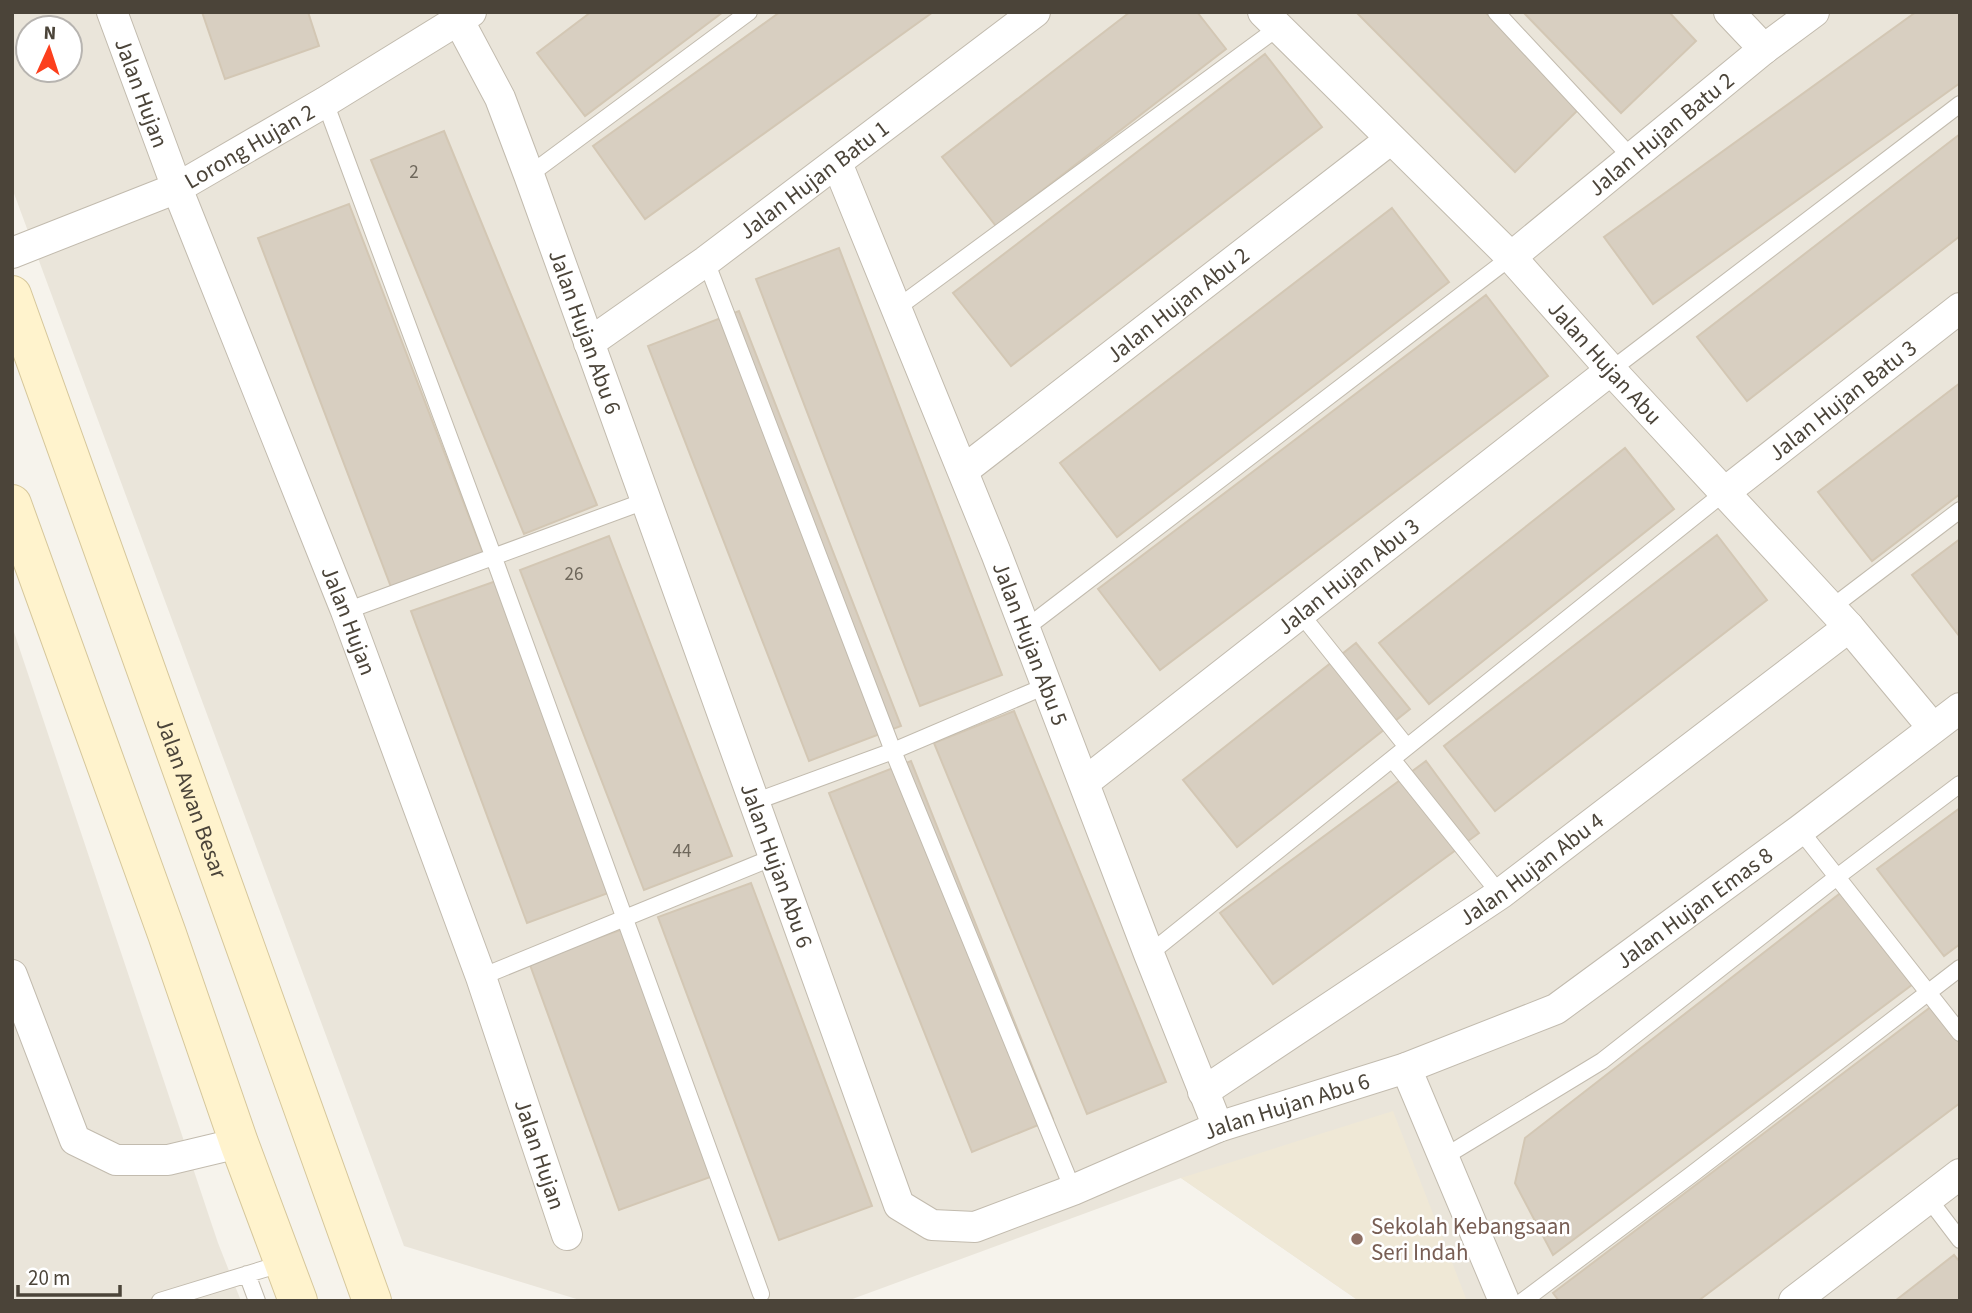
<svg xmlns="http://www.w3.org/2000/svg" width="1972" height="1313" viewBox="0 0 1972 1313" font-family="'Source Sans 3',sans-serif">
  <style>
    .residential { fill: #eae5da; fill-rule: evenodd }
    .education { fill: #efe8d6 }
    .building { fill: #d8cfc1; stroke: #d3c7b4; stroke-width: 2 }
    .lines { fill: none; stroke-linecap: round; stroke-linejoin: round }
    .service-casing { stroke: #c2bbae; stroke-width: 18 }
    .minor-casing { stroke: #c2bbae; stroke-width: 32 }
    .secondary-casing { stroke: #d6c79b; stroke-width: 40 }
    .service { stroke: #fff; stroke-width: 16 }
    .minor { stroke: #fff; stroke-width: 30 }
    .secondary { stroke: #fff3cd; stroke-width: 38 }
    .education-dot { fill: #8d6e63; stroke: #fff; stroke-width: 2.5 }
    .labels { text-anchor: middle; dominant-baseline: central; stroke-width: 5; stroke-linejoin: round; paint-order: stroke }
    .number-label { font-size: 19px; fill: #6e675b }
    .street-label { font-size: 23px; fill: #4b4439; stroke: #fff }
    .education-label { font-size: 23px; fill: #785e54; stroke: #fff; text-anchor: start }
  </style>
  <rect width="100%" height="100%" fill="#f6f3ec"/>
  <path class="residential" d="M12 12H1960V1301H1359L1181 1178 847 1301H583L404 1246 12 188ZM28 28H70V70H28Z
    M12 626 218 1243 241 1301H12Z"/>
  <path class="education" d="M1393 1111 1467 1301H1359L1181 1178Z"/>
  <path class="building" d="M202 12H308L319 46 225 79Z
    M591 12H723L585 116 537 53Z
    M780 12H933L645 219 593 146Z
    M1130 12H1197L1226 49 996 226 942 157Z
    M1356 12H1485L1580 108 1515 172Z
    M1523 12H1669L1696 41 1621 113Z
    M1916 12H1960V83L1653 304 1604 237Z
    M1265 54 1322 127 1011 366 953 293Z
    M444 131 597 505 524 534 371 160Z
    M1960 134V236L1747 401 1697 337Z
    M349 204 483 553 391 587 258 238Z
    M1392 208 1449 282 1117 537 1060 463Z
    M839 248 1002 675 920 706 756 279Z
    M1486 295 1548 376 1160 670 1098 589Z
    M739 311 901 726 809 761 648 346Z
    M1960 383V494L1872 561 1818 492Z
    M1625 448 1674 509 1429 704 1379 643Z
    M1717 535 1767 600 1495 811 1444 746Z
    M609 536 732 856 644 890 520 570Z
    M1960 539V637L1912 575Z
    M496 581 611 892 527 923 411 611Z
    M1356 643 1410 709 1237 847 1183 780Z
    M1014 711 1166 1082 1087 1114 934 743Z
    M911 761 1053 1119 972 1152 829 793Z
    M1426 761 1479 833 1273 984 1220 913Z
    M1960 808V944L1944 956 1877 869Z
    M751 883 872 1206 779 1240 658 917Z
    M1847 888 1917 981 1553 1255 1515 1183 1525 1138Z
    M626 928 716 1175 619 1210 529 962Z
    M1932 1006 1960 1043V1103L1698 1301H1559L1553 1293Z
    M1954 1255 1960 1262V1301H1895Z"/>
  <g class="lines">
    <defs>
      <path id="service" d="M1496 12 1631 157
        M325 102 494 558 761 1294
        M529 175 749 12
        M706 261 893 751 1073 1190
        M897 308 1279 27
        M1611 370 1960 104
        M1831 608 1960 510
        M346 611 645 501
        M1300 613 1407 747
        M1026 628 1511 257
        M1392 759 1500 894
        M754 802 893 751 1048 685
        M1800 830 1960 1033
        M1149 954 1725 492
        M481 977 774 857
        M1444 1157 1602 1061 1837 877 1960 784
        M1928 1198 1960 1240
        M247 1274 257 1301
        M160 1301 284 1263
        M1523 1301 1691 1175 1960 968"/>
      <g id="minor">
        <path id="s1" d="M112 12 177 188 346 611 481 977 567 1235"/>
        <path id="s2" d="M1263 12 1511 257 1611 370 1849 627 1933 728"/>
        <path d="M1729 12 1764 49"/>
        <path id="s3" d="M459 21 500 98 529 175 899 1205 932 1225 975 1227 1073 1190 1218 1127 1406 1068 1556 1009 1800 830 1960 708"/>
        <path id="s4" d="M837 163 996 553 1149 954 1218 1127"/>
        <path id="s5" d="M12 253 177 188 325 102 471 12"/>
        <path id="s6" d="M1511 257 1764 49 1814 12"/>
        <path id="s7" d="M589 343 706 261 1035 12"/>
        <path id="s8" d="M964 470 1391 139"/>
        <path id="s9" d="M1725 492 1960 308"/>
        <path id="s10" d="M1085 782 1611 370"/>
        <path d="M12 975 75 1140 116 1160H168L239 1143"/>
        <path d="M1406 1068 1504 1301"/>
        <path id="s11" d="M1203 1092 1500 894 1849 627"/>
        <path d="M1794 1301 1960 1174"/>
      </g>
      <g id="secondary">
        <path id="s12" d="M12 295 372 1301"/>
        <path d="M12 504 167 934 239 1143 298 1301"/>
      </g>
    </defs>
    <use href="#service" class="service-casing"/>
    <use href="#minor" class="minor-casing"/>
    <use href="#secondary" class="secondary-casing"/>
    <use href="#service" class="service"/>
    <use href="#minor" class="minor"/>
    <use href="#secondary" class="secondary"/>
  </g>
  <circle class="education-dot" cx="1357" cy="1239" r="7"/>
  <g class="labels">
    <g class="number-label">
      <text x="414" y="172">2</text>
      <text x="574" y="574">26</text>
      <text x="682" y="851">44</text>
    </g>
    <g class="street-label">
      <text stroke="none"><textPath href="#s1" startOffset="86">Jalan Hujan</textPath></text>
      <text stroke="none"><textPath href="#s6" startOffset="194">Jalan Hujan Batu 2</textPath></text>
      <text stroke="none"><textPath href="#s5" startOffset="261">Lorong Hujan 2</textPath></text>
      <text stroke="none"><textPath href="#s7" startOffset="278">Jalan Hujan Batu 1</textPath></text>
      <text stroke="none"><textPath href="#s8" startOffset="270">Jalan Hujan Abu 2</textPath></text>
      <text stroke="none"><textPath href="#s3" startOffset="336">Jalan Hujan Abu 6</textPath></text>
      <text stroke="none"><textPath href="#s2" startOffset="490">Jalan Hujan Abu</textPath></text>
      <text stroke="none"><textPath href="#s9" startOffset="149">Jalan Hujan Batu 3</textPath></text>
      <text stroke="none"><textPath href="#s10" startOffset="334">Jalan Hujan Abu 3</textPath></text>
      <text stroke="none"><textPath href="#s1" startOffset="653">Jalan Hujan</textPath></text>
      <text stroke="none"><textPath href="#s4" startOffset="518">Jalan Hujan Abu 5</textPath></text>
      <text stroke="none"><textPath href="#s12" startOffset="534">Jalan Awan Besar</textPath></text>
      <text stroke="none"><textPath href="#s3" startOffset="903">Jalan Hujan Abu 6</textPath></text>
      <text stroke="none"><textPath href="#s11" startOffset="397">Jalan Hujan Abu 4</textPath></text>
      <text stroke="none"><textPath href="#s3" startOffset="2138">Jalan Hujan Emas 8</textPath></text>
      <text stroke="none"><textPath href="#s3" startOffset="1680">Jalan Hujan Abu 6</textPath></text>
      <text stroke="none"><textPath href="#s1" startOffset="1220">Jalan Hujan</textPath></text>
    </g>
    <g class="education-label">
      <text x="1371" y="1226">Sekolah Kebangsaan<tspan x="1371" dy="26">Seri Indah</tspan></text>
    </g>
  </g>
  <rect width="1972" height="1313" fill="none" stroke="#4b4439" stroke-width="28"/>
  <g transform="translate(49 49) rotate(3)"><circle r="33" fill="#ffffff" stroke="#b7b4b0" stroke-width="2"/>
  <path d="M0-5L12 26L0 18L-12 26Z" fill="#fc3f1d"/>
  <text y="-10" font-size="19" font-weight="bold" text-anchor="middle" fill="#4b4439">N</text>
  </g>
  <path d="M18 1285v10h102v-10" fill="none" stroke="#4b4439" stroke-width="3.5"/>
  <text x="28" y="1285" font-size="21" fill="#4b4439" stroke="#ffffff" stroke-width="5" paint-order="stroke">20 m</text>
</svg>
